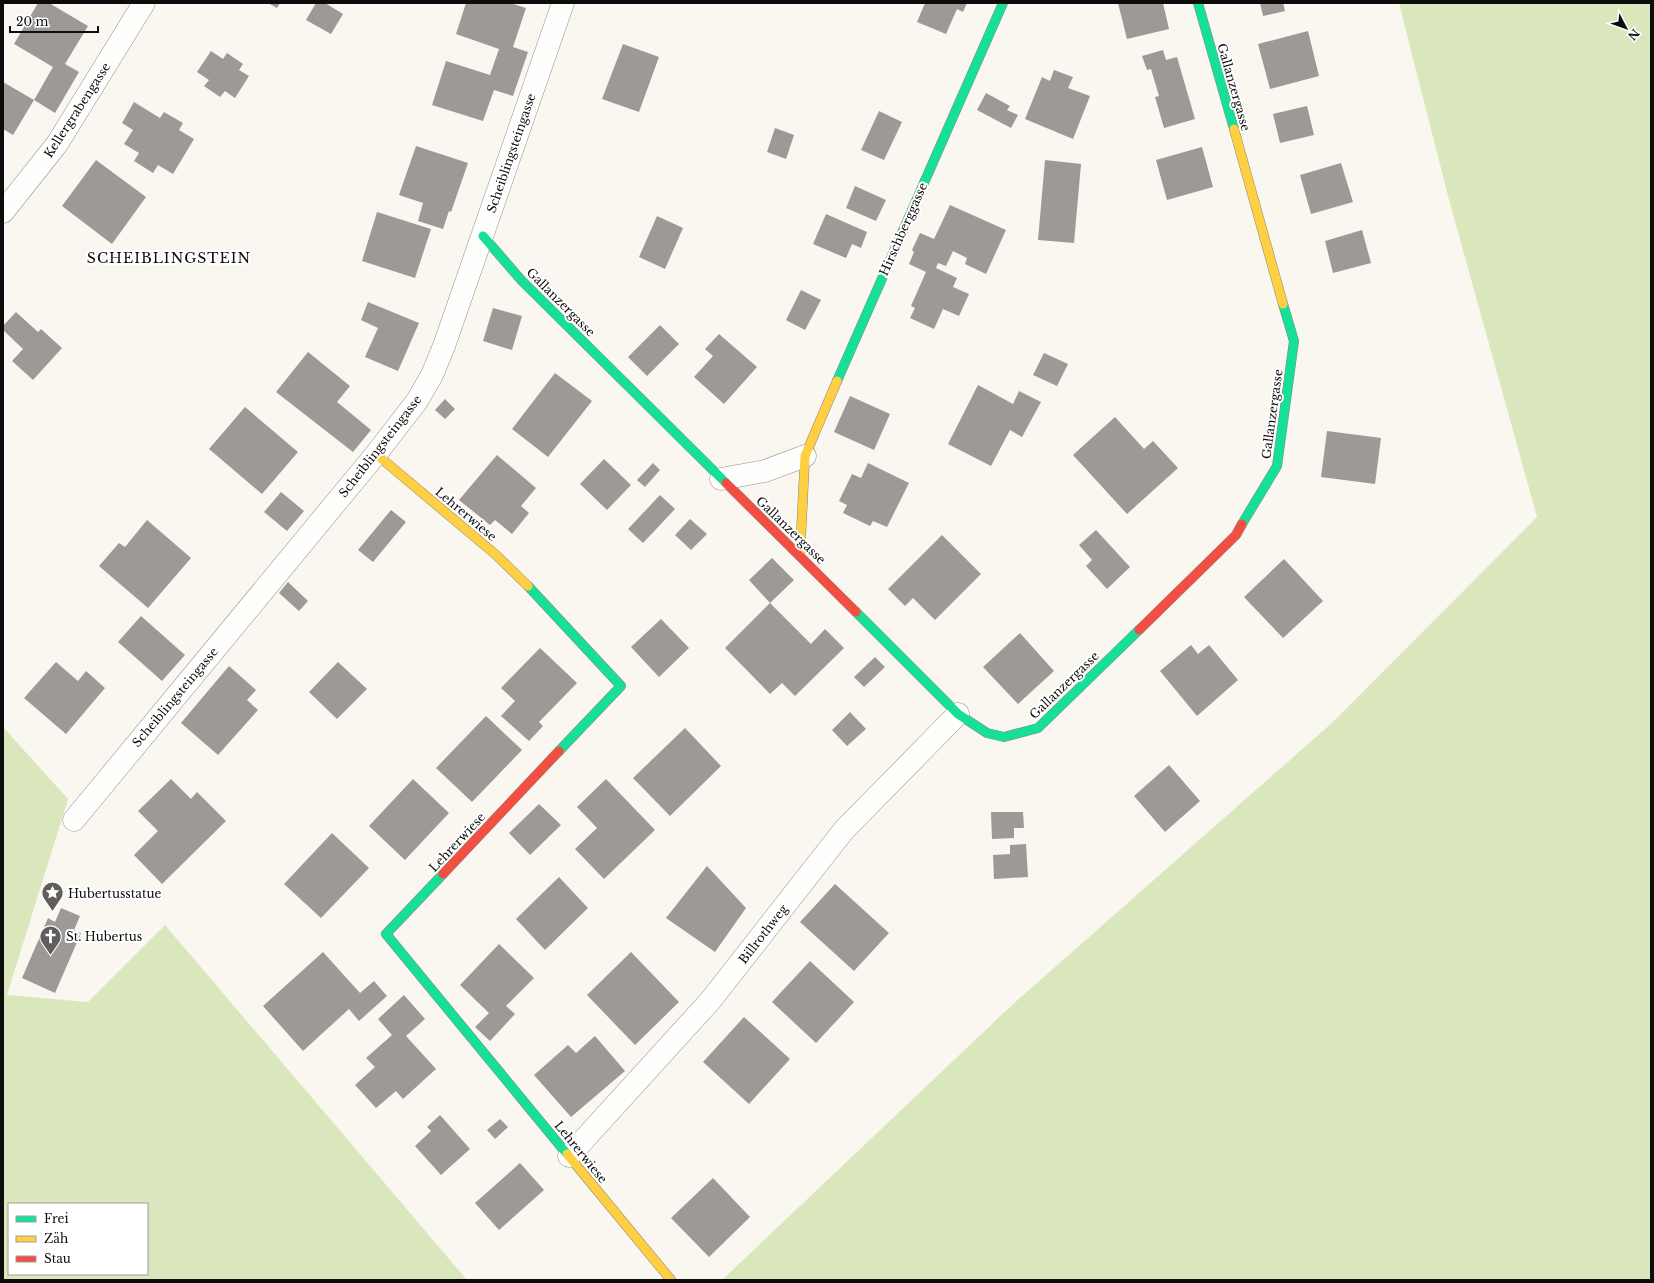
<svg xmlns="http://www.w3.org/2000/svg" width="1654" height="1283" viewBox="0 0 1654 1283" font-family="'Libre Baskerville',serif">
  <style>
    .forest { fill: #dae7bd; fill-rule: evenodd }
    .building { fill: #9d9996 }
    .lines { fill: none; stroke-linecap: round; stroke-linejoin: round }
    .street-casing { stroke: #93918f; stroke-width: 23 }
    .fast-casing { stroke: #8a8885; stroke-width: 10 }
    .slow-casing { stroke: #8a8885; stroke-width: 10 }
    .jam-casing { stroke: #8a8885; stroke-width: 10 }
    .street { stroke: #fefefd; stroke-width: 22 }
    .fast { stroke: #16e098; stroke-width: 9 }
    .slow { stroke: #ffcf43; stroke-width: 9 }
    .jam { stroke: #f24e42; stroke-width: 9 }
    .labels { text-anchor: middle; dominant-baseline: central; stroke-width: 4; stroke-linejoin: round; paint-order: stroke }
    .street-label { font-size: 12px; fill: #0c0c0c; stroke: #fff }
    .poi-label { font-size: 12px; fill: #0c0c0c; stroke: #fff; text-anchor: start }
    .quarter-label { font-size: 14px; letter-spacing: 1px; fill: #0c0c0c; stroke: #fff }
  </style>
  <rect width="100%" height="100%" fill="#faf6f0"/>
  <path class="forest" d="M1399 3H1651V1280H722L1011 1006 1333 722 1537 517 1448 196Z
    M3 727 68 799 7 995 88 1002 165 925 467 1280H3ZM9 1204H147V1274H9Z"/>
  <path class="building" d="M38 3H49L88 26 65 64 79 72 55 113 34 100 53 67 14 44Z
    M268 3H280L277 8Z
    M316 3H325L343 14 331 34 306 20Z
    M466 3H510L526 8 513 47 528 52 513 96 494 90 483 121 432 105 446 61 490 75 499 49 456 34Z
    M925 3H967L963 12 957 9 946 34 917 22Z
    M1118 3H1163L1169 29 1127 39Z
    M1260 3H1283L1285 11 1263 16Z
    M1308 31 1319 76 1270 89 1258 44Z
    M623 44 659 57 639 112 602 99Z
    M1163 50 1166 60 1177 57 1195 119 1164 128 1155 97 1159 96 1151 69 1147 70 1142 56Z
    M211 51 223 59 227 53 243 64 239 70 249 76 235 98 225 91 220 97 204 86 209 80 197 72Z
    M1054 70 1073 77 1068 88 1090 96 1073 139 1025 119 1042 77 1050 81Z
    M3 82 34 100 13 135 3 129Z
    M986 93 1010 106 1007 110 1018 115 1011 128 977 110Z
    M134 102 160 118 164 112 183 123 179 130 194 139 173 174 158 165 153 173 134 161 139 153 124 144 133 130 122 123Z
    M1307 106 1314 135 1280 143 1273 114Z
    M879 111 902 122 884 160 861 150Z
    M775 128 794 135 786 159 767 152Z
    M416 146 468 163 451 212 449 211 443 229 418 221 423 203 399 195Z
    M1202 147 1213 187 1167 200 1156 160Z
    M96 160 146 197 112 244 62 206Z
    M1045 160 1081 164 1074 243 1038 240Z
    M1341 163 1353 202 1311 214 1300 175Z
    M855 186 886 200 876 221 846 208Z
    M950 205 1006 230 986 274 965 264 967 258 953 251 946 266 938 263 936 268 957 278 953 287 969 294 959 316 943 309 934 329 910 318 915 308 911 306 926 272 909 264 914 252 912 250 920 233 934 239Z
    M377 212 431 229 415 278 362 261Z
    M826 214 867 232 861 248 852 244 846 258 813 244Z
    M657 216 683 228 665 269 639 257Z
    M1362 230 1371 263 1333 273 1325 241Z
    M801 290 821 300 805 330 786 320Z
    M368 302 419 323 398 371 365 357 378 328 361 320Z
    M493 308 522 316 512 350 483 341Z
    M16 312 38 332 41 329 62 348 33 380 12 361 23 349 3 330V326Z
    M660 325 679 344 647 376 628 357Z
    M719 334 757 367 724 404 694 377 713 356 705 349Z
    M308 352 350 386 337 402 371 430 353 452 276 392Z
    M1044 353 1068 364 1057 386 1033 375Z
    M555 373 592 401 548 457 512 429Z
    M978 385 1013 404 1019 391 1041 402 1022 437 1010 430 991 466 948 444Z
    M850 396 890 414 874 450 834 432Z
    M445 399 455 409 445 419 435 410Z
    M245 407 298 452 262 494 209 449Z
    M1115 417 1144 449 1153 441 1178 468 1127 514 1073 455Z
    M1327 431 1381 438 1375 484 1321 477Z
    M497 455 536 488 521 506 529 513 512 534 495 520 490 525 459 500Z
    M604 459 631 485 607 510 580 484Z
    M653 463 660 470 645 487 637 480Z
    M868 463 909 483 887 527 873 521 870 526 843 513 847 505 839 501 852 474 861 478Z
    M281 492 304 511 287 531 264 512Z
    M660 495 675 509 643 543 628 529Z
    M391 510 406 522 373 562 358 550Z
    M690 519 707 534 691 550 675 535Z
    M147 520 191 558 148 608 99 566 119 543 125 547Z
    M1096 530 1130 567 1107 589 1086 566 1092 560 1079 545Z
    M942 535 981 574 935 620 913 598 905 606 888 589Z
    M772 558 794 580 770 603 749 580Z
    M1284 559 1323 601 1283 638 1244 597Z
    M288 582 308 601 299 611 279 593Z
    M770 603 811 644 825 629 844 648 795 696 782 683 770 694 725 648Z
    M141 616 185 655 162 681 118 642Z
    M661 619 689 648 659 677 631 647Z
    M1020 633 1054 671 1018 704 983 667Z
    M1191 645 1198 654 1209 645 1238 680 1197 716 1160 671Z
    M540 648 577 683 539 722 543 726 529 741 501 716 515 701 501 688Z
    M875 657 885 667 864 687 854 677Z
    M56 662 78 681 86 671 105 688 66 734 24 698Z
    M338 662 367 689 337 719 309 692Z
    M229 666 256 690 247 700 258 710 218 755 181 723Z
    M850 712 866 729 847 746 832 730Z
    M486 716 522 750 472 802 436 768Z
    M685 728 721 766 670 816 633 778Z
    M1169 765 1200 801 1165 832 1134 796Z
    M171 779 191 799 197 792 226 821 162 884 134 855 158 831 138 811Z
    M413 779 449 813 405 860 369 826Z
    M606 779 655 830 604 879 575 849 597 828 577 807Z
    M539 804 561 825 530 855 509 833Z
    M991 812H1023L1024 828H1014V838L992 839Z
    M332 833 369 868 321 918 284 884Z
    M1026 844 1028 877 994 879 993 855 1010 854V845Z
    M707 866 746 908 715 952 666 918Z
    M559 877 588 908 545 950 516 919Z
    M835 884 889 933 854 971 800 922Z
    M61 908 80 916 74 930 81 933 55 993 22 978 48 918 55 922Z
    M499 944 534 978 506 1006 515 1014 490 1041 475 1027 489 1013 460 985Z
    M323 952 360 993 374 981 387 996 359 1021 349 1009 303 1051 263 1006Z
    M631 952 679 1002 635 1045 587 995Z
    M810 961 854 1002 816 1043 772 1002Z
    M404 995 425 1019 406 1036 436 1069 403 1099 396 1091 376 1108 355 1085 375 1067 366 1058 392 1035 378 1019Z
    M744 1017 790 1059 749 1104 703 1062Z
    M595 1036 625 1071 571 1117 534 1075 568 1045 576 1053Z
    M440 1115 470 1149 441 1175 415 1146 431 1131 427 1127Z
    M500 1119 508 1127 495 1139 487 1130Z
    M520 1163 544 1190 499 1230 475 1203Z
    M713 1178 750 1217 709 1257 671 1218Z"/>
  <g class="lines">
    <defs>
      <path id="street" d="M3 212 57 144 144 3
        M721 479 765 471 805 456
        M74 820 376 454 417 401 432 375 444 346 563 3
        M569 1156 710 1001 844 830 958 714"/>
      <path id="fast" d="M1198 3 1234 129
        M483 236 522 281 726 483
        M837 381 1003 3
        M1242 524 1277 466 1294 341 1283 304
        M528 586 621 686 559 751
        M856 612 958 714 987 733 1004 737 1038 728 1139 630
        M443 874 386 934 567 1154"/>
      <path id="slow" d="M1234 129 1283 304
        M376 454 495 554 528 586
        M800 555 805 456 837 381
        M567 1154 671 1280"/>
      <path id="jam" d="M726 483 856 612
        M1139 630 1236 535 1242 524
        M443 874 559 751"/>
    </defs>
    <use href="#street" class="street-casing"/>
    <use href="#fast" class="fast-casing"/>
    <use href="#slow" class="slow-casing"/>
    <use href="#jam" class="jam-casing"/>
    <use href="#street" class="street"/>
    <use href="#fast" class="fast"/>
    <use href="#slow" class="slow"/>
    <use href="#jam" class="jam"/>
  </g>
  <defs>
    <symbol id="sight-pin" viewBox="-11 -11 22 30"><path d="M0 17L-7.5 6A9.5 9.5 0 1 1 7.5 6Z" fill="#5f5e5c" stroke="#fff"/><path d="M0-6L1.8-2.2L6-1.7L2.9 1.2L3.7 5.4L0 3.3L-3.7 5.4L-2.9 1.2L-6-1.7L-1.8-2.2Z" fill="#fff"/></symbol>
    <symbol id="church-pin" viewBox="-11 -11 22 30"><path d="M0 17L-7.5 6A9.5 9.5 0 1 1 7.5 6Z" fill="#5f5e5c" stroke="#fff"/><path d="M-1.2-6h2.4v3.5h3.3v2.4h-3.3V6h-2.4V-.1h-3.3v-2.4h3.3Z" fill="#fff"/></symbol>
  </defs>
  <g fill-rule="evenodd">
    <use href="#sight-pin" x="40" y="880" width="25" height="34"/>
    <use href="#church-pin" x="38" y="924" width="25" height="34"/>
  </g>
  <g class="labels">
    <g class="street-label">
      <text transform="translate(1234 87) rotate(74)">Gallanzergasse</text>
      <text transform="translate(77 110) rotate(-57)">Kellergrabengasse</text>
      <text transform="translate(511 153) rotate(-71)">Scheiblingsteingasse</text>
      <text transform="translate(903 229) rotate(-66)">Hirschberggasse</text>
      <text transform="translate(561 302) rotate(45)">Gallanzergasse</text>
      <text transform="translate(1272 414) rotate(-82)">Gallanzergasse</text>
      <text transform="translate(380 446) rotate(-52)">Scheiblingsteingasse</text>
      <text transform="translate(466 514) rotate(40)">Lehrerwiese</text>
      <text transform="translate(791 530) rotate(44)">Gallanzergasse</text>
      <text transform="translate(1064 685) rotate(-44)">Gallanzergasse</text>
      <text transform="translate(175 697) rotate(-50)">Scheiblingsteingasse</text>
      <text transform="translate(457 842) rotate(-47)">Lehrerwiese</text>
      <text transform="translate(763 934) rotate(-52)">Billrothweg</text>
      <text transform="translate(581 1152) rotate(51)">Lehrerwiese</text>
    </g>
    <g class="poi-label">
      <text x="68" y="893">Hubertusstatue</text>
      <text x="66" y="936">St. Hubertus</text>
    </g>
    <g class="quarter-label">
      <text x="169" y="258">SCHEIBLINGSTEIN</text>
    </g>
  </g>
  <rect width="1654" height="1283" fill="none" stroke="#0c0c0c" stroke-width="8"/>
  <rect x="8" y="1203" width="140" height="72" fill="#ffffff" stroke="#9e9e9e"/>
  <rect x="16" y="1216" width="20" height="6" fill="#16e098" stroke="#9e9e9e"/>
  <text x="44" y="1223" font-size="12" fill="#0c0c0c">Frei</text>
  <rect x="16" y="1236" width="20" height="6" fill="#ffcf43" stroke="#9e9e9e"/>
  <text x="44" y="1243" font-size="12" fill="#0c0c0c">Zäh</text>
  <rect x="16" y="1256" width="20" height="6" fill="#f24e42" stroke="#9e9e9e"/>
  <text x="44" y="1263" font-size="12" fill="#0c0c0c">Stau</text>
  <g transform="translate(1626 28) rotate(131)" stroke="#ffffff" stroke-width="3" paint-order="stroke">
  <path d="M0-3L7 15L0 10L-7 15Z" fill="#0c0c0c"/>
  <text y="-6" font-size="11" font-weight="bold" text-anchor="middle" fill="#0c0c0c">N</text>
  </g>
  <path d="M10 26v6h88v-6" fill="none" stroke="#0c0c0c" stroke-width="2"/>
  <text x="16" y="26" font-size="12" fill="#0c0c0c" stroke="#ffffff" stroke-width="3" paint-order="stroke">20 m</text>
</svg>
